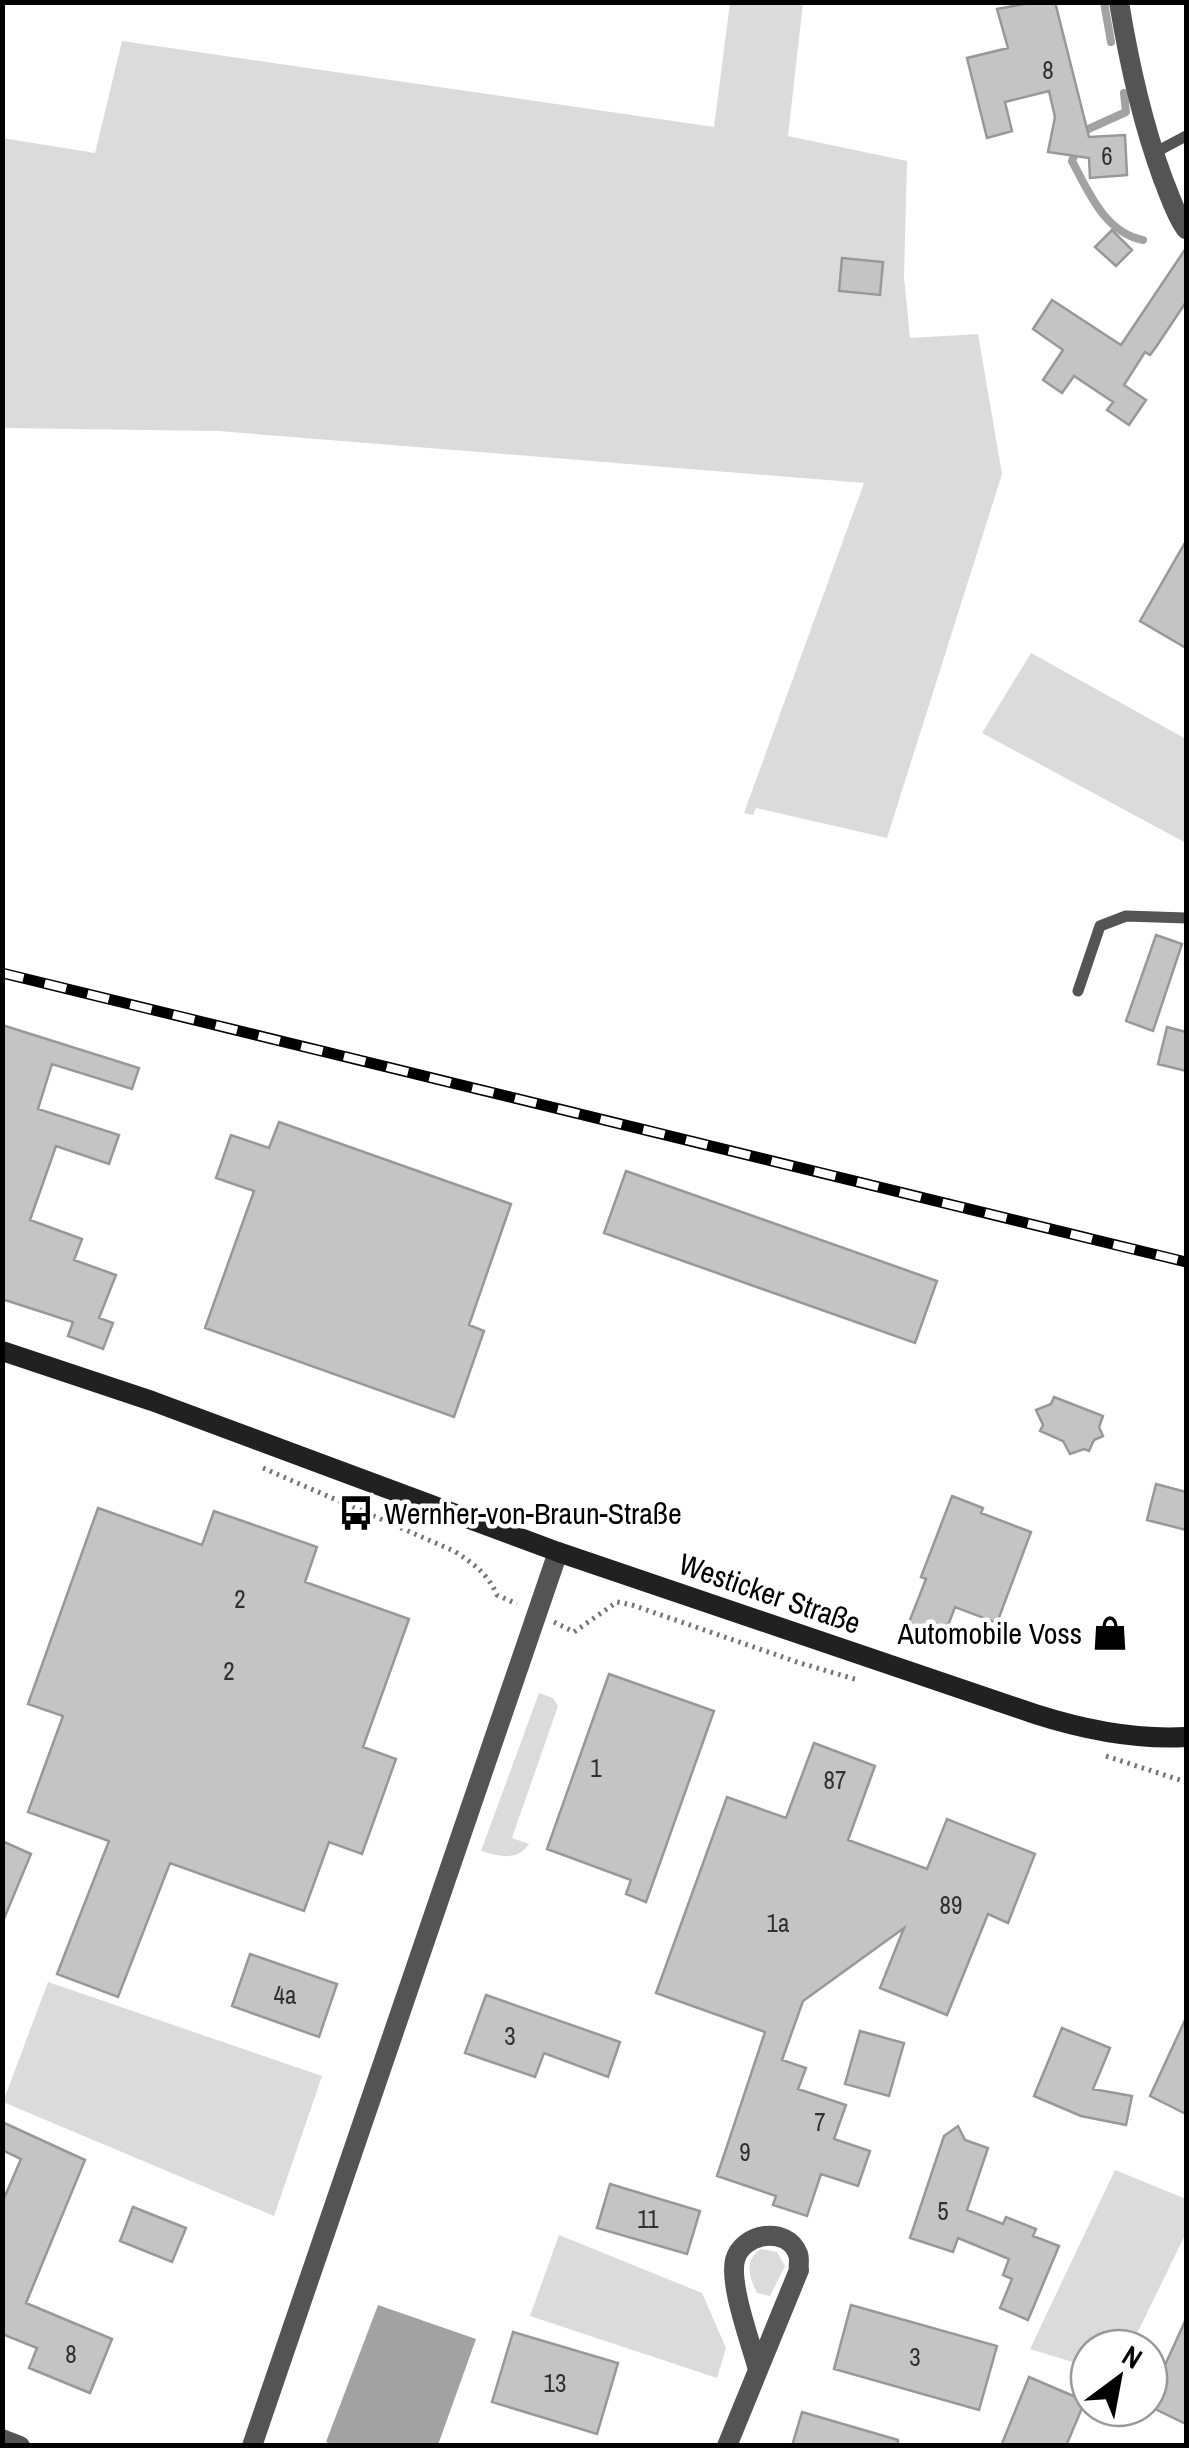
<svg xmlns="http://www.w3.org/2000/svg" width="1189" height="2448" viewBox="0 0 1189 2448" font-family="'Archivo Narrow',sans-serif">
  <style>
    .green { fill: #dbdbdb }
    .water { fill: #a2a2a2 }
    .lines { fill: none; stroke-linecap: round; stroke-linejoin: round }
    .stream { stroke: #a2a2a2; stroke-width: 8 }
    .building { fill: #c4c4c4; stroke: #989898; stroke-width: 2.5 }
    .path { stroke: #767676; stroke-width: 5; stroke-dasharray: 2.5 5; stroke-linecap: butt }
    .lane { stroke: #545454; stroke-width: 11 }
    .street { stroke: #545454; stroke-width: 20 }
    .secondary { stroke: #212121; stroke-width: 20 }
    .rail-casing { stroke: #000; stroke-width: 11 }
    .rail { stroke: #fff; stroke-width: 8; stroke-dasharray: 22; stroke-linecap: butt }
    .labels { text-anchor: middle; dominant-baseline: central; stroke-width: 9; stroke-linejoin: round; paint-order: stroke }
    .number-label { font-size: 25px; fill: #313131 }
    .poi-label { font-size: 30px; fill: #000; stroke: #fff; text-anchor: start }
    .street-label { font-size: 30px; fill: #000; stroke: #fff }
  </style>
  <rect width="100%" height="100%" fill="#fff"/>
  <path class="green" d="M730 3H803L788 136 907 161 904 276 910 338 978 334 1002 474 887 838 756 808 753 815 744 813 864 483 218 431 3 428 2 138 95 153 122 41 714 127Z
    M1031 653 1186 739V843L982 733Z
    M539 1693 553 1698 558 1706 512 1838 529 1844C517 1862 499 1856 481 1851Z
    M48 1982 322 2076 274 2216 3 2102Z
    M1115 2170 1186 2199V2233L1130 2348H1089V2367L1030 2349Z
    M559 2235 702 2293 726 2348 717 2378 530 2316Z
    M761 2249 777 2252 785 2266 770 2296 757 2293C749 2277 744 2260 761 2249Z"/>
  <path class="water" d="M378 2305 476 2339 438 2445 336 2446 326 2442Z"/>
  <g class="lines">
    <path class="stream" d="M1104 2 1111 42
      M1083 136 1084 131 1126 112 1124 93
      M1077 149 1072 161C1088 191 1105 233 1143 240"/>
  </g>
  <path class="building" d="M1035 2H1055L1089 137 1125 135 1127 175 1090 178 1089 158 1048 152 1055 117 1049 91 1005 102 1012 131 987 138 967 58 1008 48 997 9Z
    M1112 230 1132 250 1116 266 1095 247Z
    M1186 248V302L1156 347 1150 355 1145 352 1124 385 1146 400 1129 425 1107 410 1113 402 1074 376 1062 393 1043 380 1063 350 1033 329 1052 300 1121 345Z
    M842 258 883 262 880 295 839 291Z
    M1186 541V648L1140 621Z
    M1156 935 1182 944 1153 1031 1126 1021Z
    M2 1025 139 1068 132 1089 52 1064 38 1109 119 1135 109 1164 56 1146 30 1220 82 1239 74 1260 116 1275 99 1318 113 1323 103 1349 68 1336 73 1322 2 1299Z
    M1167 1027 1186 1032V1071L1158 1064Z
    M279 1122 511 1204 469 1325 484 1331 454 1417 205 1328 254 1191 216 1178 231 1135 269 1148Z
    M626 1171 937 1281 915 1343 604 1233Z
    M1054 1397 1103 1416 1099 1427 1103 1436 1094 1440 1089 1451 1084 1449 1070 1454 1063 1441 1040 1431 1043 1425 1036 1410 1051 1404Z
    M1156 1484 1186 1492V1530L1147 1520Z
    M952 1496 983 1508 981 1513 1031 1532 997 1623 955 1607 941 1644 906 1630 926 1579 921 1577Z
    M98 1508 202 1545 214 1511 317 1547 305 1582 409 1619 363 1747 396 1759 362 1854 329 1842 304 1911 170 1863 118 1997 57 1974 109 1841 28 1812 63 1716 28 1704Z
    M609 1674 714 1711 646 1902 626 1894 631 1880 547 1849Z
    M814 1743 875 1766 848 1840 927 1869 947 1819 1035 1854 1008 1923 988 1914 947 2015 880 1988 904 1928 803 2001 782 2060 806 2068 798 2089 846 2105 834 2139 870 2151 858 2186 821 2174 807 2216 773 2205 776 2196 717 2176 765 2032 656 1993 727 1797 786 1818Z
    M2 1841 31 1854 3 1921H2Z
    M250 1954 337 1984 319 2037 232 2006Z
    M486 1995 620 2042 608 2077 544 2053 535 2077 465 2053Z
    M1186 2018V2114L1150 2096Z
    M1062 2028 1110 2048 1093 2089 1132 2096 1126 2125 1081 2116 1034 2096Z
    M860 2031 904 2043 889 2096 845 2084Z
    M2 2122 85 2160 26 2303 112 2339 90 2393 29 2368 37 2348 2 2334V2203L21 2159 2 2150Z
    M958 2126 965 2140 988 2148 967 2210 1003 2224 1006 2217 1036 2229 1033 2236 1059 2246 1028 2320 1000 2308 1012 2279 1003 2275 1009 2259 958 2238 953 2252 910 2238 944 2136Z
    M610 2184 700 2211 687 2254 597 2228Z
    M133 2207 186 2228 172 2262 120 2241Z
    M851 2305 997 2346 979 2410 834 2369Z
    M1186 2319V2424L1149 2406V2400Z
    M513 2332 618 2363 597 2434 492 2402Z
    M1029 2377 1085 2401 1066 2446H1001Z
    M802 2412 898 2440V2446H792Z"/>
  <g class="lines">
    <path class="path" d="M263 1468 454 1551C474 1564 487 1573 497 1595L517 1604
      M554 1622 574 1632 617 1602 632 1605 800 1663 858 1680
      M1106 1756 1186 1782"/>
    <path class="lane" d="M1154 153 1186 136
      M1078 991 1100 926 1126 916 1186 918"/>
    <path class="street" d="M1119 2C1129 63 1142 122 1163 179 1170 196 1175 214 1186 229
      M2 2439 20 2446
      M252 2446 558 1552
      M727 2446 799 2270C798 2265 800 2259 798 2254 787 2225 742 2233 735 2260 729 2285 751 2343 758 2370"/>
    <path class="secondary" d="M2 1351 152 1401 558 1552 1035 1714C1085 1730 1134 1740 1186 1737"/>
    <defs>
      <path id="rail" d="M2 973 1186 1262"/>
    </defs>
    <use href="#rail" class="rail-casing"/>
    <use href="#rail" class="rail"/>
  </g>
  <defs>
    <symbol id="bus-bare" viewBox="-9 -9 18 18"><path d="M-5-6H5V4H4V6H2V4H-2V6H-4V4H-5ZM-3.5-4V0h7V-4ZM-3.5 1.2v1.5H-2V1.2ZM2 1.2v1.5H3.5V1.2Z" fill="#000" stroke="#fff" stroke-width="2.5" paint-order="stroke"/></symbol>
    <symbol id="shop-bare" viewBox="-9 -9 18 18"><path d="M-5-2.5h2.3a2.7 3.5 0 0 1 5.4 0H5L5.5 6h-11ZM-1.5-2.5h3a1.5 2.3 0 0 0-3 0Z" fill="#000" stroke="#fff" stroke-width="2.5" paint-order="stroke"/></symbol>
  </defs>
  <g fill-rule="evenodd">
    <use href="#bus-bare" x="331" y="1488" width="50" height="50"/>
    <use href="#shop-bare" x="1085" y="1608" width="50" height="50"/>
  </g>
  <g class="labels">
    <g class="number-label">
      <text x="1048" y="70">8</text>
      <text x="1107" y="156">6</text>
      <text x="240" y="1599">2</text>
      <text x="229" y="1671">2</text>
      <text x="596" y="1768">1</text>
      <text x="835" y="1780">87</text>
      <text x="951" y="1905">89</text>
      <text x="778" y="1923">1a</text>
      <text x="285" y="1995">4a</text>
      <text x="510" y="2036">3</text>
      <text x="820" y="2122">7</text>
      <text x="745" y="2152">9</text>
      <text x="943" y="2211">5</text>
      <text x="648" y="2219">11</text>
      <text x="71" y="2354">8</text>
      <text x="915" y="2357">3</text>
      <text x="555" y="2383">13</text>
    </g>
    <g class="poi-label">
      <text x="384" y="1513">Wernher-von-Braun-Straße</text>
      <text x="1082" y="1633" text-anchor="end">Automobile Voss</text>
    </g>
    <g class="street-label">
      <text transform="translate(770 1593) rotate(19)">Westicker Straße</text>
    </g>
  </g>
  <rect width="1189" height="2448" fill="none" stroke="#000000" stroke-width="10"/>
  <g transform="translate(1119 2378) rotate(32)"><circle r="48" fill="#ffffff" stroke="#999999" stroke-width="2.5"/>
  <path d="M0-8L18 38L0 25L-18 38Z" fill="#000000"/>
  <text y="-15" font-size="28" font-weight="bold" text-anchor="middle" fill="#000000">N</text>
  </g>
</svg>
